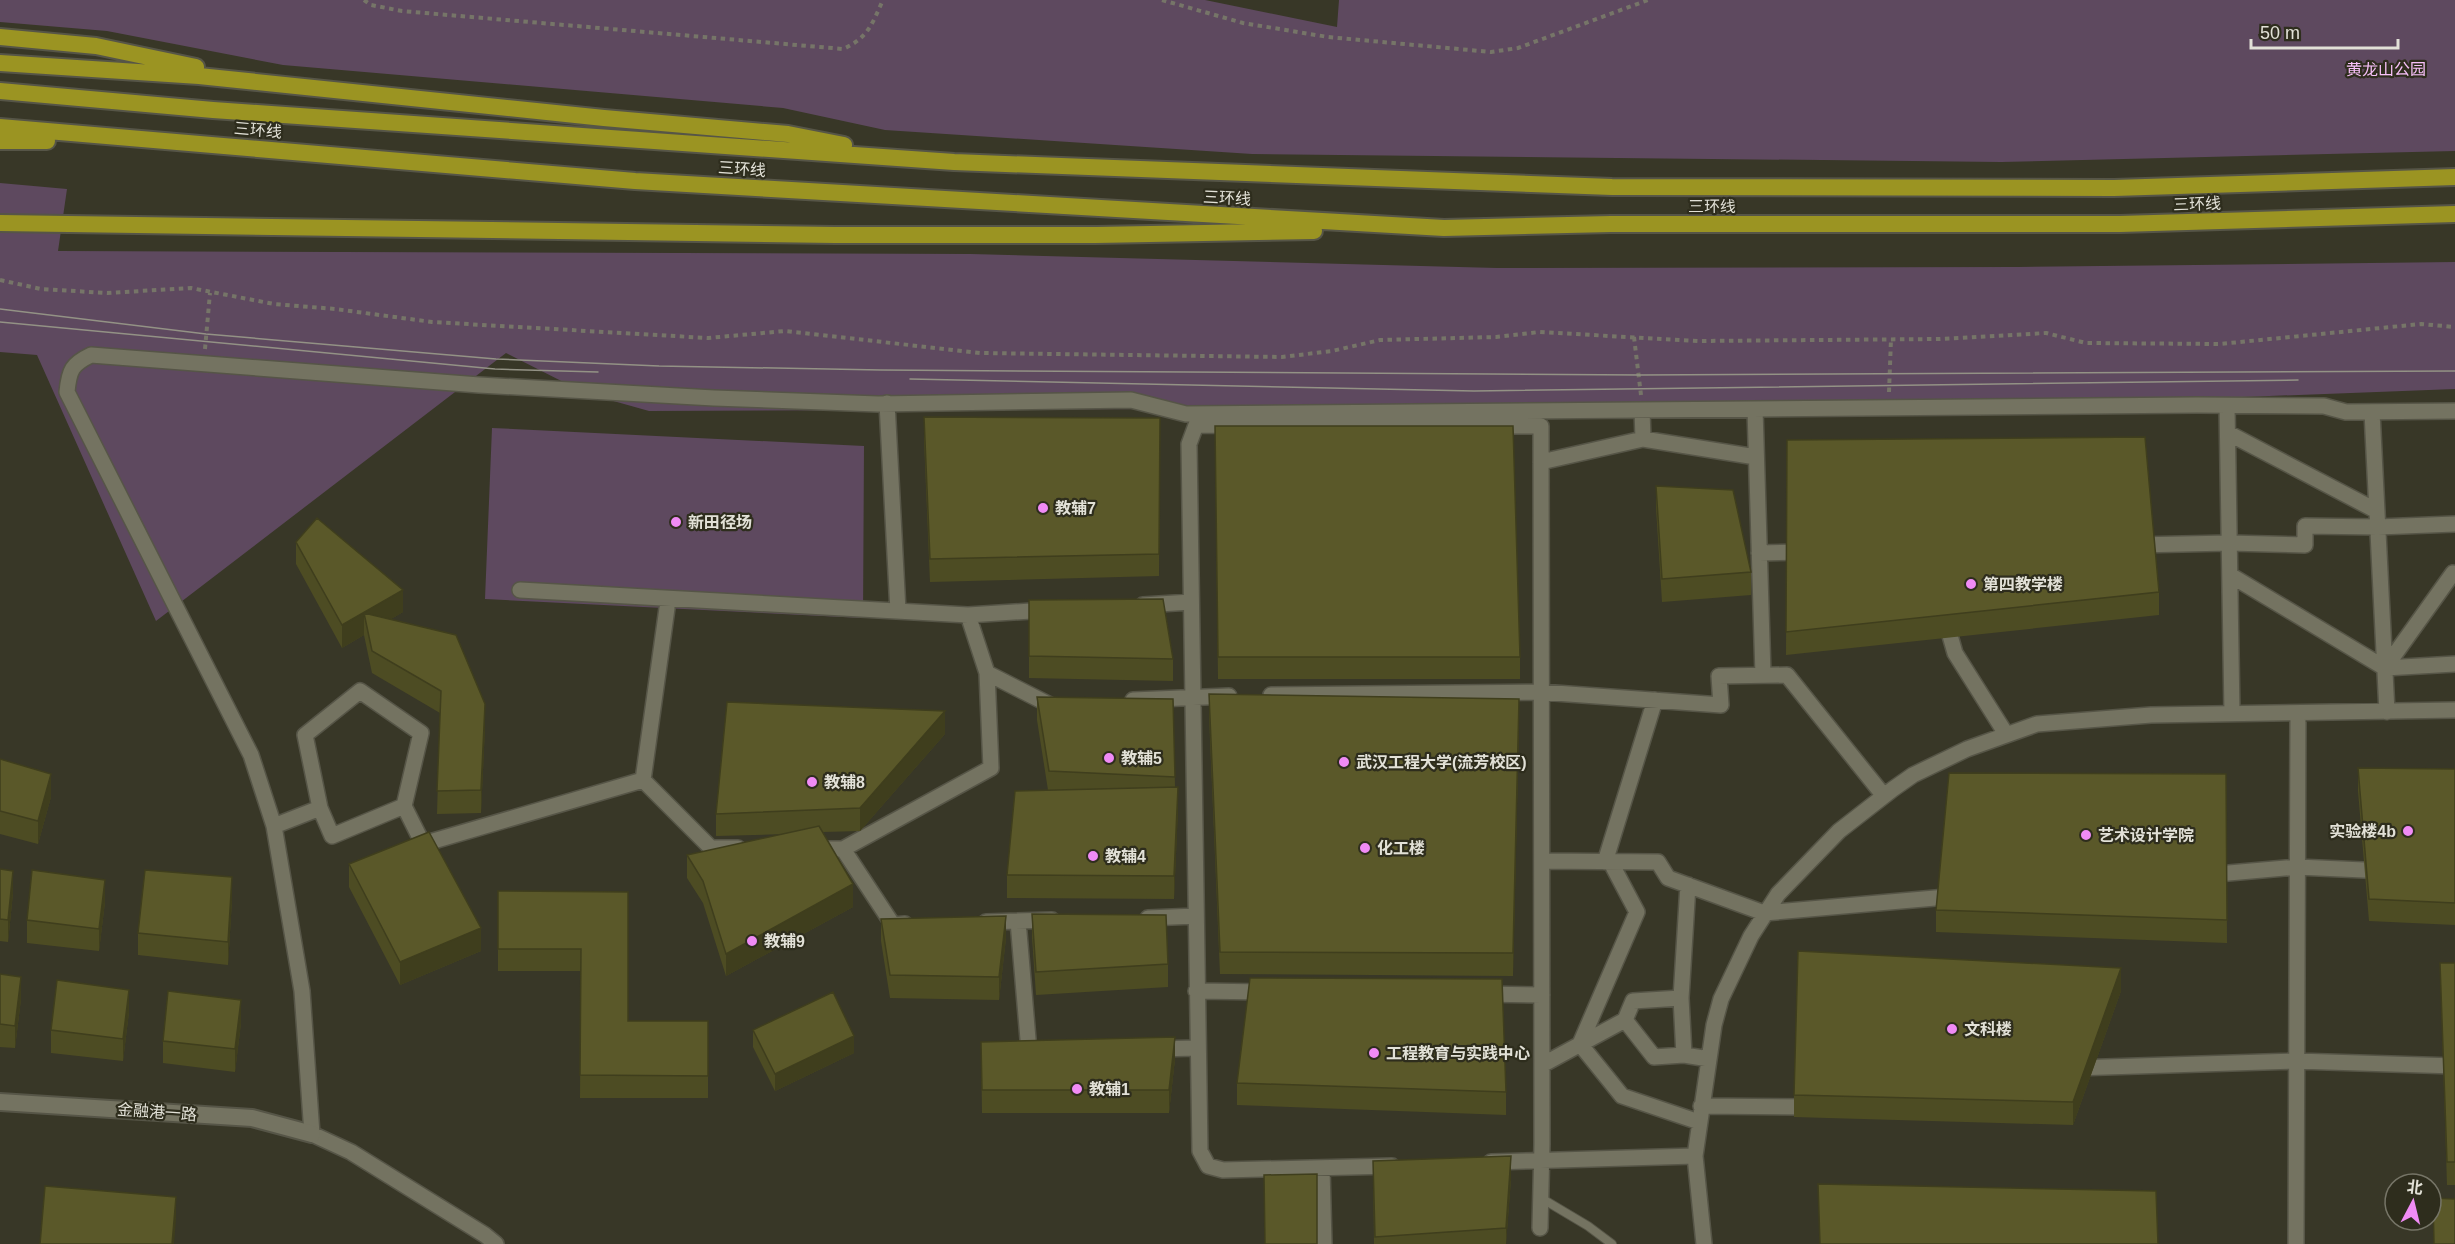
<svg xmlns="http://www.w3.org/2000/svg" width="2455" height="1244" viewBox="0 0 2455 1244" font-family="Arial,'Noto Sans SC',sans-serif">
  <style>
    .green { fill: #5e495f }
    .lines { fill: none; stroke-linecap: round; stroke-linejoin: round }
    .service-casing { stroke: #565547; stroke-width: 10 }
    .minor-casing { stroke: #565547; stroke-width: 18 }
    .tertiary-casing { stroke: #565547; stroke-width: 20 }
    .trunk-casing { stroke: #565547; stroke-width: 20 }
    .path { stroke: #767568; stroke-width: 4; stroke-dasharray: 4.5 4.5; stroke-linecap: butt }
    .service { stroke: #747361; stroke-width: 8 }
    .minor { stroke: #747361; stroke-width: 15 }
    .tertiary { stroke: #747361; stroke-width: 16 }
    .trunk { stroke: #9b9422; stroke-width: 16 }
    .tram { stroke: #939285; stroke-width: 1.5 }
    .wall { fill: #4d4c23 }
    .shaded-wall { fill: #3f3e1d }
    .building { fill: #5a5829; stroke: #3f3e1d; stroke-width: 1.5 }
    .poi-dot { fill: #f08bf5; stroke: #2e2d1d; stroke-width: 2 }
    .labels { text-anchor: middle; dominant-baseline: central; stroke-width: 4.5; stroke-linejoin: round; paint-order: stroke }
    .park-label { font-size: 16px; fill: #f7c0f8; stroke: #2e2d1d }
    .street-label { font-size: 16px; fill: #e2e1d7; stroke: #2e2d1d }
    .poi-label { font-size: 16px; font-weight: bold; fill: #e2e1d7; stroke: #2e2d1d; text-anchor: start }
  </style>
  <rect width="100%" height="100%" fill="#383727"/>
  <path class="green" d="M0 0H1205L1337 27 1339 0H2455V151L2001 162 1252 154 885 130 783 108 283 65 107 31 0 22Z
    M0 183 67 189 58 251 971 254 1497 268 2018 267 2455 262V389L2243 397 1171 409 649 411 585 393 506 353 156 621 37 355 0 352Z
    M492 428 864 446 863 618 485 599Z"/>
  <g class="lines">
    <defs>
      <path id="service" d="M1541 1198 1588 1226 1612 1244"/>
      <path id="minor" d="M887 403 898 611
        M2227 406 2232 714
        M1755 409 1763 675
        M1642 410 1643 439
        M2372 412 2387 712
        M2228 433 2377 511
        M1541 462 1643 439 1756 457
        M2136 545 2229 543 2305 545V526L2378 527 2455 524
        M1759 553 1806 552
        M2230 575 2385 668 2455 664
        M520 590 968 615 1047 610
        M1143 605 1191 602
        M1945 618 1955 653 2006 734
        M2385 668 2453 573
        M987 673 1052 706H1055
        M1271 695 1541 692 1721 705 1719 676 1787 675 1884 796
        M1133 700 1229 696
        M643 780 711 848H738
        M643 780 667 608
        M404 806 332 836 320 808 305 735 360 691 421 733 404 806 423 844 643 780
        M274 826 320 808
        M813 849H843L991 768 987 673 968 615
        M843 849 893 925 905 924
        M1542 861 1658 862 1668 878 1764 913 1958 896
        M1610 861 1637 912 1580 1044 1622 1096 1699 1122
        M1605 862 1655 700
        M2206 875 2297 867 2386 871
        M1148 918 1196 916
        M1018 921 1029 1051
        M986 922 1052 920
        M1196 991 1268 992
        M1481 994 1542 995
        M1625 1020 1654 1057 1684 1055 1709 1059
        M1155 1049 1197 1048
        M1684 1055 1681 998 1688 885
        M1542 1065 1625 1020 1633 1001 1681 998
        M2074 1068 2296 1061 2455 1066
        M1701 1106 1813 1107
        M1491 1162 1695 1156
        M1392 1166 1223 1170 1208 1166 1200 1151 1189 444 1196 425 1541 426 1542 1144 1540 1228
        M1322 1168 1324 1244
        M496 1244 485 1235 351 1152 312 1134 302 991 274 826 251 755 67 392C69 370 72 364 91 355L479 385 714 398 878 404 1131 400 1186 414 2197 405 2324 406 2346 412 2455 411
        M1704 1244 1695 1156 1714 1025 1721 999 1751 936 1778 894 1839 831 1893 789 1913 775 1967 749 2037 724 2151 715 2455 710
        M2296 1244 2298 714"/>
      <path id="tertiary" d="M0 1102 252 1118 312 1134"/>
      <path id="trunk" d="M0 37 96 46 196 67
        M0 63 199 76 604 118 788 134 844 145
        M0 91 213 110 954 162 1612 187 2114 188 2455 177
        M0 127 635 181 1444 228 1611 224H2120L2455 214
        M0 141H47
        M0 223 835 235H1096L1314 231"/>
    </defs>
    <use href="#service" class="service-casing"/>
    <use href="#minor" class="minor-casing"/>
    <use href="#tertiary" class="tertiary-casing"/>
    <use href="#trunk" class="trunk-casing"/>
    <path class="path" d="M364 0 371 5 402 11 843 49C868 38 872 24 883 0
      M1162 0 1243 23 1328 37 1491 52 1518 48 1648 0
      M0 280 41 289 107 293 191 288 274 304 335 309 432 322 708 338 785 331 980 353 1282 357 1332 351 1380 340 1496 337 1539 332 1698 341 1939 339 2046 333 2086 343 2220 344 2421 324 2455 327
      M1634 337 1641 395
      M205 349 210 293
      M1889 392 1891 339"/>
    <use href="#service" class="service"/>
    <use href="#minor" class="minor"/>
    <use href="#tertiary" class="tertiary"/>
    <use href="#trunk" class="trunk"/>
    <path class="tram" d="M0 309 206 334 496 359 659 366 881 370 1640 375 2455 371
      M0 322 495 369 598 372
      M910 379 1474 391 2298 380"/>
  </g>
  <path class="wall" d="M924 417 1160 418 1159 576 930 582 924 440Z
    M1215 426 1520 657V679H1218Z
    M1787 440 2159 592V615L1786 655Z
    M1656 486 1751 572V595L1662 602 1656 508Z
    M296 542 403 612 391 619 485 727 481 813 437 814 440 713 372 673 364 635 342 648 296 564Z
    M1029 600 1173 659V681L1029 678Z
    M1209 694 1519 721 1513 976 1220 974 1209 716Z
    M1037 697 1173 699 1175 787 1178 809 1174 899 1007 898V875L1048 790 1037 720Z
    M945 734 860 831 823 832 853 907 726 976 703 903 687 878V855L786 834 716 836V814Z
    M0 759 51 797 38 844 0 834Z
    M2358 768 2455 769V925L2369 921 2358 791Z
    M2226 774 2227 943 1936 932V910Z
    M349 864 481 951 400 985 349 887Z
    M0 869 13 893 8 942 0 941Z
    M498 891 628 892V1021H708V1098H580L581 971H498Z
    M232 900 228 965 138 955V933Z
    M105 902 99 951 27 943V920Z
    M1032 914 1168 964V987L1036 995 1032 937Z
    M881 919 1006 938 999 1000 890 998 881 941Z
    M2440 963H2455V1185H2447Z
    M0 974 21 999 15 1048 0 1047Z
    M2121 991 2073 1125 1794 1117V1095Z
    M129 1012 123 1061 51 1053V1030Z
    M241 1023 235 1072 163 1063V1041Z
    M753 1030 854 1053 775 1091 753 1047Z
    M981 1042 1175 1059 1169 1113H982Z
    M1237 1083 1506 1092V1115L1237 1105Z
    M1373 1161 1511 1179 1506 1244H1374Z"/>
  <path class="shaded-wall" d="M403 590V612L368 633 364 613V635L342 648V625Z
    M1519 699V721L1513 976V953Z
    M485 704V727L481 813V790Z
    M945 711V734L860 831V808Z
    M51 774V797L38 844V821Z
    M1178 787V809L1174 899V876Z
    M13 871V893L8 942V920Z
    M232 877V900L228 965V942Z
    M105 880V902L99 951V929Z
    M853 884V907L726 976V954Z
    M1006 916V938L999 1000V977Z
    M481 928V951L400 985V962Z
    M2121 968V991L2073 1125V1102Z
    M21 977V999L15 1048V1026Z
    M129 990V1012L123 1061V1039Z
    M241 1000V1023L235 1072V1049Z
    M854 1036V1053L775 1091V1074Z
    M1175 1037V1059L1169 1113V1090Z
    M1511 1156V1179L1506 1244V1228Z
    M176 1197V1219L174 1244H172Z"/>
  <path class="building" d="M924 417 1160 418 1159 554 930 559Z
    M1215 426H1513L1520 657H1218Z
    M2145 437 2159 592 1786 632 1787 440Z
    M1656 486 1733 490 1751 572 1662 579Z
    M317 518 403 590 342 625 296 542Z
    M1163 599 1173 659 1029 656V600Z
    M364 613 456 635 485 704 481 790 437 791 441 691 372 651Z
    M1209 694 1519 699 1513 953 1220 952Z
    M1037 697 1173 699 1175 777 1049 771Z
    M727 702 945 711 860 808 716 814Z
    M0 759 51 774 38 821 0 811Z
    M2358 768 2455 769V903L2369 899Z
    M1949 773 2226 774 2227 920 1936 910Z
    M1178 787 1174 876 1007 875 1015 791Z
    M819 826 853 884 726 954 703 881 687 855Z
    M429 832 481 928 400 962 349 864Z
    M0 869 13 871 8 920 0 919Z
    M32 870 105 880 99 929 27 920Z
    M145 870 232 877 228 942 138 933Z
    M498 891 628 892V1021H708V1076L580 1075 581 949H498Z
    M1032 914 1166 915 1168 964 1036 972Z
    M1006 916 999 977 890 975 881 919Z
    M1798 951 2121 968 2073 1102 1794 1095Z
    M2440 963H2455V1162H2447Z
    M0 974 21 977 15 1026 0 1024Z
    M1250 978 1502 979 1506 1092 1237 1083Z
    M57 980 129 990 123 1039 51 1030Z
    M168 991 241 1000 235 1049 163 1041Z
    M833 992 854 1036 775 1074 753 1030Z
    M1175 1037 1169 1090H982L981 1042Z
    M1511 1156 1506 1228 1375 1237 1373 1161Z
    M1317 1174V1244H1265L1264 1175Z
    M1818 1184 2156 1191 2158 1244H1820Z
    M45 1186 176 1197 172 1244H40Z
    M2433 1198 2455 1199V1244H2434Z"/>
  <g class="poi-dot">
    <circle cx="1043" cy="508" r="6"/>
    <circle cx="676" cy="522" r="6"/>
    <circle cx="1971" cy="584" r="6"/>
    <circle cx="1109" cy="758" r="6"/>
    <circle cx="1344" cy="762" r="6"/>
    <circle cx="812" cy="782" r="6"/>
    <circle cx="2408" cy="831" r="6"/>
    <circle cx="2086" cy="835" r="6"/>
    <circle cx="1365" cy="848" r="6"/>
    <circle cx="1093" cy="856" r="6"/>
    <circle cx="752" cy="941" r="6"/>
    <circle cx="1952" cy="1029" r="6"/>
    <circle cx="1374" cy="1053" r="6"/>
    <circle cx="1077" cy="1089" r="6"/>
  </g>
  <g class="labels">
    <g class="park-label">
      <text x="2386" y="69">黄龙山公园</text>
    </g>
    <g class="street-label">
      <text transform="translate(258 130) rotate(5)">三环线</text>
      <text transform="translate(742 169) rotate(4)">三环线</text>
      <text transform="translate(1227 198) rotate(3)">三环线</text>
      <text transform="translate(2197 204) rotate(-2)">三环线</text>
      <text x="1712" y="206">三环线</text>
      <text transform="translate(157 1112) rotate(4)">金融港一路</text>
    </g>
    <g class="poi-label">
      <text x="1055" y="508">教辅7</text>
      <text x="688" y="522">新田径场</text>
      <text x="1983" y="584">第四教学楼</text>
      <text x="1121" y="758">教辅5</text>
      <text x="1356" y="762">武汉工程大学(流芳校区)</text>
      <text x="824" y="782">教辅8</text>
      <text x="2396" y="831" text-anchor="end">实验楼4b</text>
      <text x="2098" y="835">艺术设计学院</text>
      <text x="1377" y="848">化工楼</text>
      <text x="1105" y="856">教辅4</text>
      <text x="764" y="941">教辅9</text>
      <text x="1964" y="1029">文科楼</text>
      <text x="1386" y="1053">工程教育与实践中心</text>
      <text x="1089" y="1089">教辅1</text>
    </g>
  </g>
  <g transform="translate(2413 1202) rotate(7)"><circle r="28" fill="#2e2d1d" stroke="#767567" stroke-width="1.5"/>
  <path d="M0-4.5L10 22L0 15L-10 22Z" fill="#f08bf5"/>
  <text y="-9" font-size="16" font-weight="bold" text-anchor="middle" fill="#e2e1d7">北</text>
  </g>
  <path d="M2251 39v9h147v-9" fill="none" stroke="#e2e1d7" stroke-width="3"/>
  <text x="2260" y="39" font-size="18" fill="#e2e1d7" stroke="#2e2d1d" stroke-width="4.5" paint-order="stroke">50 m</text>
</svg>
